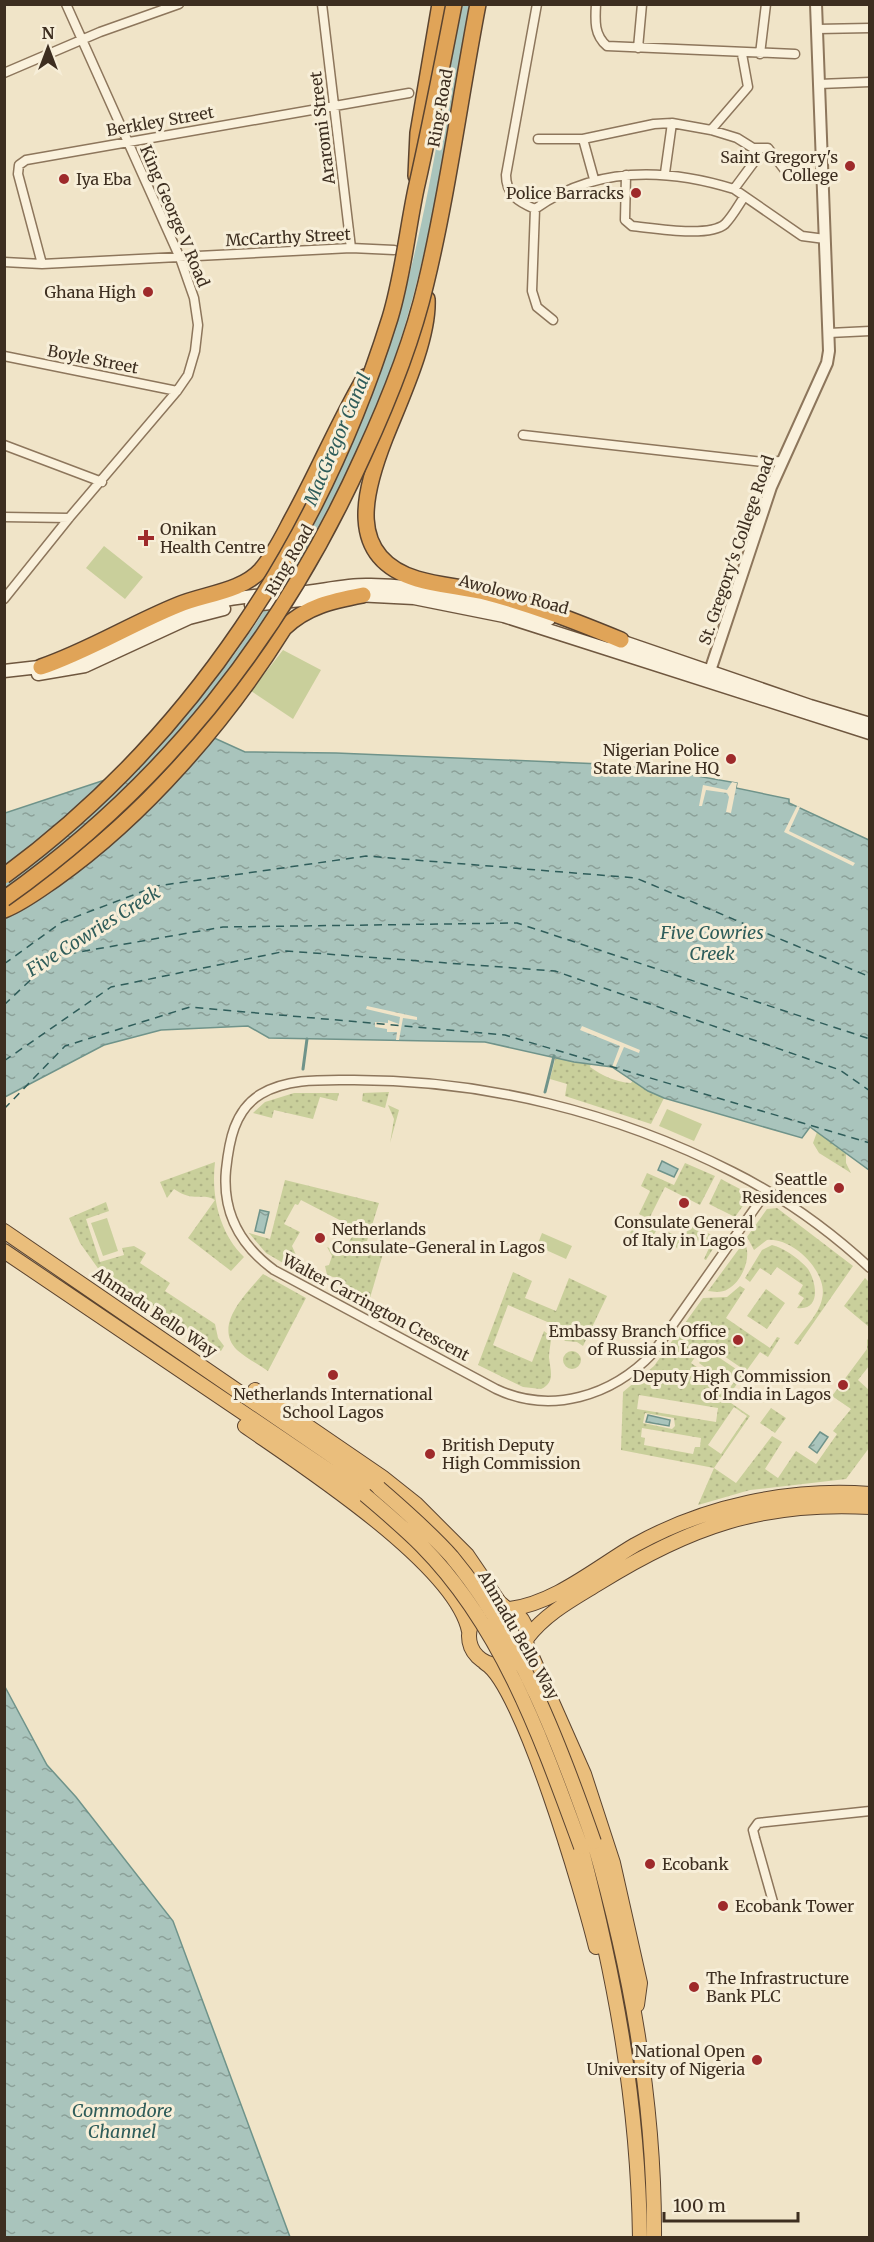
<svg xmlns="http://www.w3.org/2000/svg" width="874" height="2242" viewBox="0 0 874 2242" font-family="Merriweather,serif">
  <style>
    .grass { fill: url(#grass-dots); fill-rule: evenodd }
    .pitch { fill: #c9cf9b }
    .water { fill: url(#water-ripples); stroke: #6f938a; stroke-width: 1.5 }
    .pier { fill: #f0e4c8 }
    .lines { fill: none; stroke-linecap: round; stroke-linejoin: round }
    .stream { stroke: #6f938a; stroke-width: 3 }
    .canal { stroke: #a9c4bc; stroke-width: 9 }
    .ferry { stroke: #2f5d5a; stroke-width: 1.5; stroke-dasharray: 8 6; stroke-linecap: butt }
    .minor-casing { stroke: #8d765c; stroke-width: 11 }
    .tertiary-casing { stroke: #8d765c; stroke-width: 14 }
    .secondary-casing { stroke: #6f573f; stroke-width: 15 }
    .trunk-casing { stroke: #5b4430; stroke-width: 16 }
    .motorway-casing { stroke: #5b4430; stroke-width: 18 }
    .minor { stroke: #faf1dc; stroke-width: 8 }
    .tertiary { stroke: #faf1dc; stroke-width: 10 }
    .secondary { stroke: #faf1dc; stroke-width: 12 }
    .trunk { stroke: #eabe7c; stroke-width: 14 }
    .motorway { stroke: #e0a458; stroke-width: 15 }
    .trunk-bridge-casing { stroke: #5b4430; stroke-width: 16; stroke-linecap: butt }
    .motorway-bridge-casing { stroke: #5b4430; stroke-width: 18; stroke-linecap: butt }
    .trunk-bridge { stroke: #eabe7c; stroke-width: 14 }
    .motorway-bridge { stroke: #e0a458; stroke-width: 15 }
    .poi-dot { fill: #9e2a2b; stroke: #f7eed8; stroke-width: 2 }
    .labels { text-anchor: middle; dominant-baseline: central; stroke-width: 6; stroke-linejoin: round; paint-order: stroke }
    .street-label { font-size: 16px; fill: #3d2e20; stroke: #f7eed8 }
    .poi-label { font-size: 16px; fill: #3d2e20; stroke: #f7eed8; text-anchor: end }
    .water-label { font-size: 18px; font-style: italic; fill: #2f5d5a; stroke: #f7eed8 }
  </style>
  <defs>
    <pattern id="grass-dots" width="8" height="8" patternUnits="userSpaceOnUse" patternTransform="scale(1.5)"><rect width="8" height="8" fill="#c9cf9b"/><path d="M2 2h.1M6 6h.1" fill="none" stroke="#aeb285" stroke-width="1.8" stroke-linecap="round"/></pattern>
    <pattern id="water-ripples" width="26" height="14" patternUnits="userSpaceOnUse" patternTransform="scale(1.5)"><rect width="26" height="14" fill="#a9c4bc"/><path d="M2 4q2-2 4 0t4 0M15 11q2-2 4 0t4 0" fill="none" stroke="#8ba098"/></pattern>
  </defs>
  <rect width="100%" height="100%" fill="#f0e4c8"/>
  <path class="grass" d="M556 1056 591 1064 590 1067C603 1076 615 1082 631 1083L633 1080 664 1098 651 1124 565 1096 567 1084 550 1079Z
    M389 1092 385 1108 362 1101 363 1093Z
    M294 1093H339L337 1101 320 1097 313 1119 274 1110 272 1118 253 1113 265 1102Z
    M388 1105 399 1110 390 1143 394 1119Z
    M817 1132 846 1153V1163L851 1173 819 1153 813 1143Z
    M215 1162C211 1195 219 1233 244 1257L231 1271 188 1238 215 1200C202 1192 194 1203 174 1189L167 1198 160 1182Z
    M685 1163 715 1176 700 1205 665 1187 649 1219 639 1214 650 1191 641 1186 647 1173 674 1185Z
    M721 1179 740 1189 739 1192 749 1197 735 1217 709 1204Z
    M285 1180 379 1203 367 1241 385 1247 367 1308 356 1302 360 1296 355 1294 356 1291 339 1284 336 1278 327 1275 325 1266 329 1265 332 1256 327 1247 342 1254 353 1235 350 1233 353 1227 301 1200 298 1205 295 1204 284 1224 300 1232 292 1246 303 1271 302 1274 266 1253 249 1233 270 1239Z
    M106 1202 109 1211 86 1219 100 1262 124 1255 122 1248 134 1246 146 1253 140 1263 170 1283 165 1291 215 1324 218 1338 224 1346 221 1351 102 1274 80 1243 69 1218Z
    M777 1208 853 1266 798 1345 794 1343C803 1330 819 1314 822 1299 829 1272 792 1237 767 1240L754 1250 747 1237 767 1209Z
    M637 1219 657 1229 650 1242 630 1233Z
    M691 1224 719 1239 706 1260 704 1259 709 1248 689 1235 683 1246 679 1244 677 1248 664 1241 668 1232 683 1239Z
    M744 1242C753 1255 742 1282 728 1289 722 1293 714 1292 708 1291Z
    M772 1245C784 1248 801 1260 808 1269 817 1283 821 1311 797 1308L804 1298 798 1294 803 1285 777 1267 771 1275 760 1268 750 1282 745 1278 762 1250Z
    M513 1272 532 1281 525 1298 556 1311 569 1278 607 1296 583 1346 577 1342 565 1341 552 1324 508 1305 493 1345 532 1362 544 1331 551 1337C551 1344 549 1350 549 1357 550 1370 556 1382 541 1389L523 1387 478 1365Z
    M263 1274 306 1298 268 1371C258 1364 246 1358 237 1350 212 1325 248 1292 263 1274Z
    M865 1278 869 1282V1327L844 1306Z
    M740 1286 745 1289 726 1318 770 1348 777 1337 780 1338 768 1357 760 1352 729 1395 734 1399 731 1403 750 1416 714 1468 736 1483 772 1436 782 1442 765 1469 778 1478 796 1451 816 1464 837 1434 833 1431 851 1409 832 1396 867 1349V1339L869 1341V1366L858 1380 869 1390V1448L846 1479 750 1490 698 1505 714 1468 621 1450 623 1392 654 1366 703 1298 727 1297ZM705 1343 743 1369 729 1389 691 1363ZM639 1395 718 1408 716 1422 637 1409ZM734 1407 747 1416 721 1454 708 1445ZM645 1413 674 1418 675 1426 672 1429 643 1423ZM642 1428 701 1438 700 1447H695L693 1454 644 1445 645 1438 641 1437Z
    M766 1289 785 1303 767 1329 747 1316Z
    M563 1360a9 9 0 1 1 18 0a9 9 0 1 1-18 0Z
    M771 1408 786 1418 775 1433 760 1423Z"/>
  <path class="pitch" d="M104 546 143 577 125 599 86 568Z
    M283 650 321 670 293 719 251 691Z
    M667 1109 702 1124 694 1141 659 1126Z
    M107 1218 118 1251 103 1256 91 1223Z
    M542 1233 572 1246 566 1259 537 1246Z
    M708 1350 736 1369 727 1383 699 1363Z"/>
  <path class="water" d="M212 737 245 752 336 753 602 764 663 770 737 783 736 788 789 799V803L869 840V1170L810 1127 802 1138 664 1098 648 1091 612 1067 574 1062 485 1042 269 1038 248 1026 161 1030 104 1045 5 1097V813L144 767 203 744Z
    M662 1161 678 1169 674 1177 658 1170Z
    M260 1210 269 1212 264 1233 255 1231Z
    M648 1415 670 1420 669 1426 646 1422Z
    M820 1432 828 1437 817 1453 809 1447Z
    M4 1685 47 1765 76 1797 173 1921 290 2237H5Z"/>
  <path class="pier" d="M732 782 737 783 731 813 726 812 729 797 727 793 706 790 702 806H699L703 785 727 790Z
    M797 806 800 807 789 831 855 863 853 866 784 832Z
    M367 1006 417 1017V1020L403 1018 399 1040H396L397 1032H387V1029L375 1027V1022L388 1023V1020L399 1024 400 1017 366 1009Z
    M582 1026 640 1050 639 1053 624 1047 615 1068 612 1067 620 1046 580 1030Z"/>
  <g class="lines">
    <path class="stream" d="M303 1069 307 1039
      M545 1092 554 1056"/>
    <path class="canal" d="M144 767C169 739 195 711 219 682 304 574 372 430 408 298 434 202 448 102 466 4"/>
    <path class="ferry" d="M4 964 62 922 157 886 366 856 636 878 870 977
      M4 1005 56 956 223 927 517 923 870 1039
      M4 1061 111 987 286 951 555 971 840 1070 870 1091
      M4 1109 65 1046 190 1007 505 1035 870 1143"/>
    <defs>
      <path id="minor" d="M322 4 351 248
        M596 4C595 21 594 35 607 46L795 54
        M817 29 870 28
        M638 48 642 4
        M760 54 766 4
        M4 73 100 32 179 4
        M819 84 870 82
        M711 130 748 87 742 54
        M538 139H583L654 124 672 123 711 130 737 138 753 148 755 155 754 162 734 189
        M583 139 594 179
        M753 148H768L790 177
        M665 173 672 123
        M626 175 625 220 632 226C653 228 709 238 725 224 732 217 738 206 744 197
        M535 209C518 202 506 194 506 175L537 4
        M4 262 42 264 351 248 394 250
        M42 264 18 174 19 165 26 160 409 93
        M553 320 537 307 532 291 535 209C595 166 666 168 734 189L802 236 825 239
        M829 333 870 331
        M4 356 177 391
        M523 435 763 462 781 461
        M4 445 102 482
        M4 517 69 518
        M4 599 69 518 177 391 188 375 195 351 198 325 194 298 180 258 66 4
        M767 1191 653 1353C612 1396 551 1415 496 1389L274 1270C240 1245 222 1213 226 1170 229 1142 234 1110 261 1094 288 1078 323 1080 354 1080 485 1080 615 1112 733 1172 783 1197 829 1230 870 1268
        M775 1909 755 1838 753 1830 758 1823 870 1811"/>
      <path id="tertiary" d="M708 677 771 487 827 363 829 351 816 4"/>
      <path id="secondary" d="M355 595 414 598 504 616 870 733
        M251 605 332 597
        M612 638 810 706 870 724
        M77 660C120 644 158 619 202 606 233 596 266 595 297 593 320 591 343 585 366 585 429 584 490 602 549 619
        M4 671 48 666
        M38 674 85 666 189 618 224 609"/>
      <path id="trunk" d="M4 1231 379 1488
        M4 1251 365 1495
        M255 1390 382 1477 416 1504 467 1555 499 1602 507 1609
        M245 1426C301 1465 455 1564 469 1631
        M469 1636a29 29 0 1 1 58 0a29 29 0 1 1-58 0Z
        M510 1609C555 1603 596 1568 635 1545 705 1506 790 1488 870 1494
        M527 1638C546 1613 573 1599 599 1583 689 1527 762 1501 870 1507
        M526 1643 584 1774 613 1863 640 1983 637 2005
        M485 1663C522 1684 584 1898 596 1947
        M594 1842C631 1970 655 2104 654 2238
        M581 1847C615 1978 638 2101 640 2238"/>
      <path id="motorway" d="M416 176 418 133 440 4
        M427 299C429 339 400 400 385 438 365 489 344 557 417 579 440 586 465 587 488 593 534 605 577 622 621 640
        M41 667C88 651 131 624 178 605 204 594 241 592 261 570 274 555 283 536 292 519 318 472 338 423 365 377
        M4 910C22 903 39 890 55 879 144 816 226 721 284 628 307 606 332 601 363 595"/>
    </defs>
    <use href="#minor" class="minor-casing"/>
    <use href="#tertiary" class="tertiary-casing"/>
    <use href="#secondary" class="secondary-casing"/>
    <use href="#trunk" class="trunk-casing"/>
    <use href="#motorway" class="motorway-casing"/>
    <use href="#minor" class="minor"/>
    <use href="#tertiary" class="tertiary"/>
    <use href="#secondary" class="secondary"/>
    <use href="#trunk" class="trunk"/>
    <use href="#motorway" class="motorway"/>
    <defs>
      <path id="trunk-bridge" d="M379 1488C404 1510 430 1532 452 1557 520 1639 559 1742 594 1842
        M365 1495C384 1511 404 1528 422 1546 503 1628 542 1741 581 1847"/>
      <path id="motorway-bridge" d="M4 876C192 738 321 539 390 318 403 275 407 232 416 189 430 127 442 66 454 4
        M4 899C166 784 282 636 363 456 389 400 412 343 426 283 448 192 460 97 478 4"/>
    </defs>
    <use href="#trunk-bridge" class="trunk-bridge-casing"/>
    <use href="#motorway-bridge" class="motorway-bridge-casing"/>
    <use href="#trunk-bridge" class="trunk-bridge"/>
    <use href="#motorway-bridge" class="motorway-bridge"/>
  </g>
  <g class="poi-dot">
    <circle cx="850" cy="166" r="6"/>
    <circle cx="64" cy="179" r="6"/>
    <circle cx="636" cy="193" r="6"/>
    <circle cx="148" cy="292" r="6"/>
    <path d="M143 529h6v6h6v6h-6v6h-6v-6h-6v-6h6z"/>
    <circle cx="731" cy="759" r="6"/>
    <circle cx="839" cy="1188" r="6"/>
    <circle cx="684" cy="1203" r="6"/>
    <circle cx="320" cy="1238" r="6"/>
    <circle cx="738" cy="1340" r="6"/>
    <circle cx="333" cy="1375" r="6"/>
    <circle cx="843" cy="1385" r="6"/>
    <circle cx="430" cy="1454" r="6"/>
    <circle cx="650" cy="1864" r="6"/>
    <circle cx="723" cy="1906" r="6"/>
    <circle cx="694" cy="1987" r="6"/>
    <circle cx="757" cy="2060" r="6"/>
  </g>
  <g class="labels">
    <g class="street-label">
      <text transform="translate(440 108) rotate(-80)">Ring Road</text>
      <text transform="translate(160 121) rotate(-10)">Berkley Street</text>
      <text transform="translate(322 128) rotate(-97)">Araromi Street</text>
      <text transform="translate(175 216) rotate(67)">King George V Road</text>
      <text transform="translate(288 237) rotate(-3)">McCarthy Street</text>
      <text transform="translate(93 359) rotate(11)">Boyle Street</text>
      <text transform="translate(736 550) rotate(-71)">St. Gregory's College Road</text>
      <text transform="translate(289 560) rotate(-60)">Ring Road</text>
      <text transform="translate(514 594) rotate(15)">Awolowo Road</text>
      <text transform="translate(376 1307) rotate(28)">Walter Carrington Crescent</text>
      <text transform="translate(155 1312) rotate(34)">Ahmadu Bello Way</text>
      <text transform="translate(519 1635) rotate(60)">Ahmadu Bello Way</text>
    </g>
    <g class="poi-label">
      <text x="838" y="157">Saint Gregory's<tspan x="838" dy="18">College</tspan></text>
      <text x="76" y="179" text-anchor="start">Iya Eba</text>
      <text x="624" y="193">Police Barracks</text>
      <text x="136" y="292">Ghana High</text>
      <text x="160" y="529" text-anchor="start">Onikan<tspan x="160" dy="18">Health Centre</tspan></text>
      <text x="719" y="750">Nigerian Police<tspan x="719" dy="18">State Marine HQ</tspan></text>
      <text x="827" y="1179">Seattle<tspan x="827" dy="18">Residences</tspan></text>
      <text x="684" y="1222" text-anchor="middle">Consulate General<tspan x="684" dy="18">of Italy in Lagos</tspan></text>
      <text x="332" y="1229" text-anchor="start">Netherlands<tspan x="332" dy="18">Consulate-General in Lagos</tspan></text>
      <text x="726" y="1331">Embassy Branch Office<tspan x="726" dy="18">of Russia in Lagos</tspan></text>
      <text x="831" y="1376">Deputy High Commission<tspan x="831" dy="18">of India in Lagos</tspan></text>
      <text x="333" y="1394" text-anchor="middle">Netherlands International<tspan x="333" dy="18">School Lagos</tspan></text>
      <text x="442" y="1445" text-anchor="start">British Deputy<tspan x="442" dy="18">High Commission</tspan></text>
      <text x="662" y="1864" text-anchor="start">Ecobank</text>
      <text x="735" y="1906" text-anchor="start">Ecobank Tower</text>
      <text x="706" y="1978" text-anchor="start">The Infrastructure<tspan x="706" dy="18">Bank PLC</tspan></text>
      <text x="745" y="2051">National Open<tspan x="745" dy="18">University of Nigeria</tspan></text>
    </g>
    <g class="water-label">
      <text transform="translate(337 439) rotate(-67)">MacGregor Canal</text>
      <text transform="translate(93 931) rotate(-32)">Five Cowries Creek</text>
      <text x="712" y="932">Five Cowries<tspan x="712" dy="21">Creek</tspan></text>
      <text x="122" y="2110">Commodore<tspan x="122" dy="21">Channel</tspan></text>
    </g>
  </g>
  <rect width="874" height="2242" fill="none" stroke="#3d2e20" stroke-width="12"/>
  <g transform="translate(48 48)" stroke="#f7eed8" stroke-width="4.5" paint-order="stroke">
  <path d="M0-4.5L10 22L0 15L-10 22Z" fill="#3d2e20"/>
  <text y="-9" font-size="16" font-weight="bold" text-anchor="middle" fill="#3d2e20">N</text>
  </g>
  <path d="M664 2212v9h134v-9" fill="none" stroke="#3d2e20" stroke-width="3"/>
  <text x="673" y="2212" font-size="18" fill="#3d2e20" stroke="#f7eed8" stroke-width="4.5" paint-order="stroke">100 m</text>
</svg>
